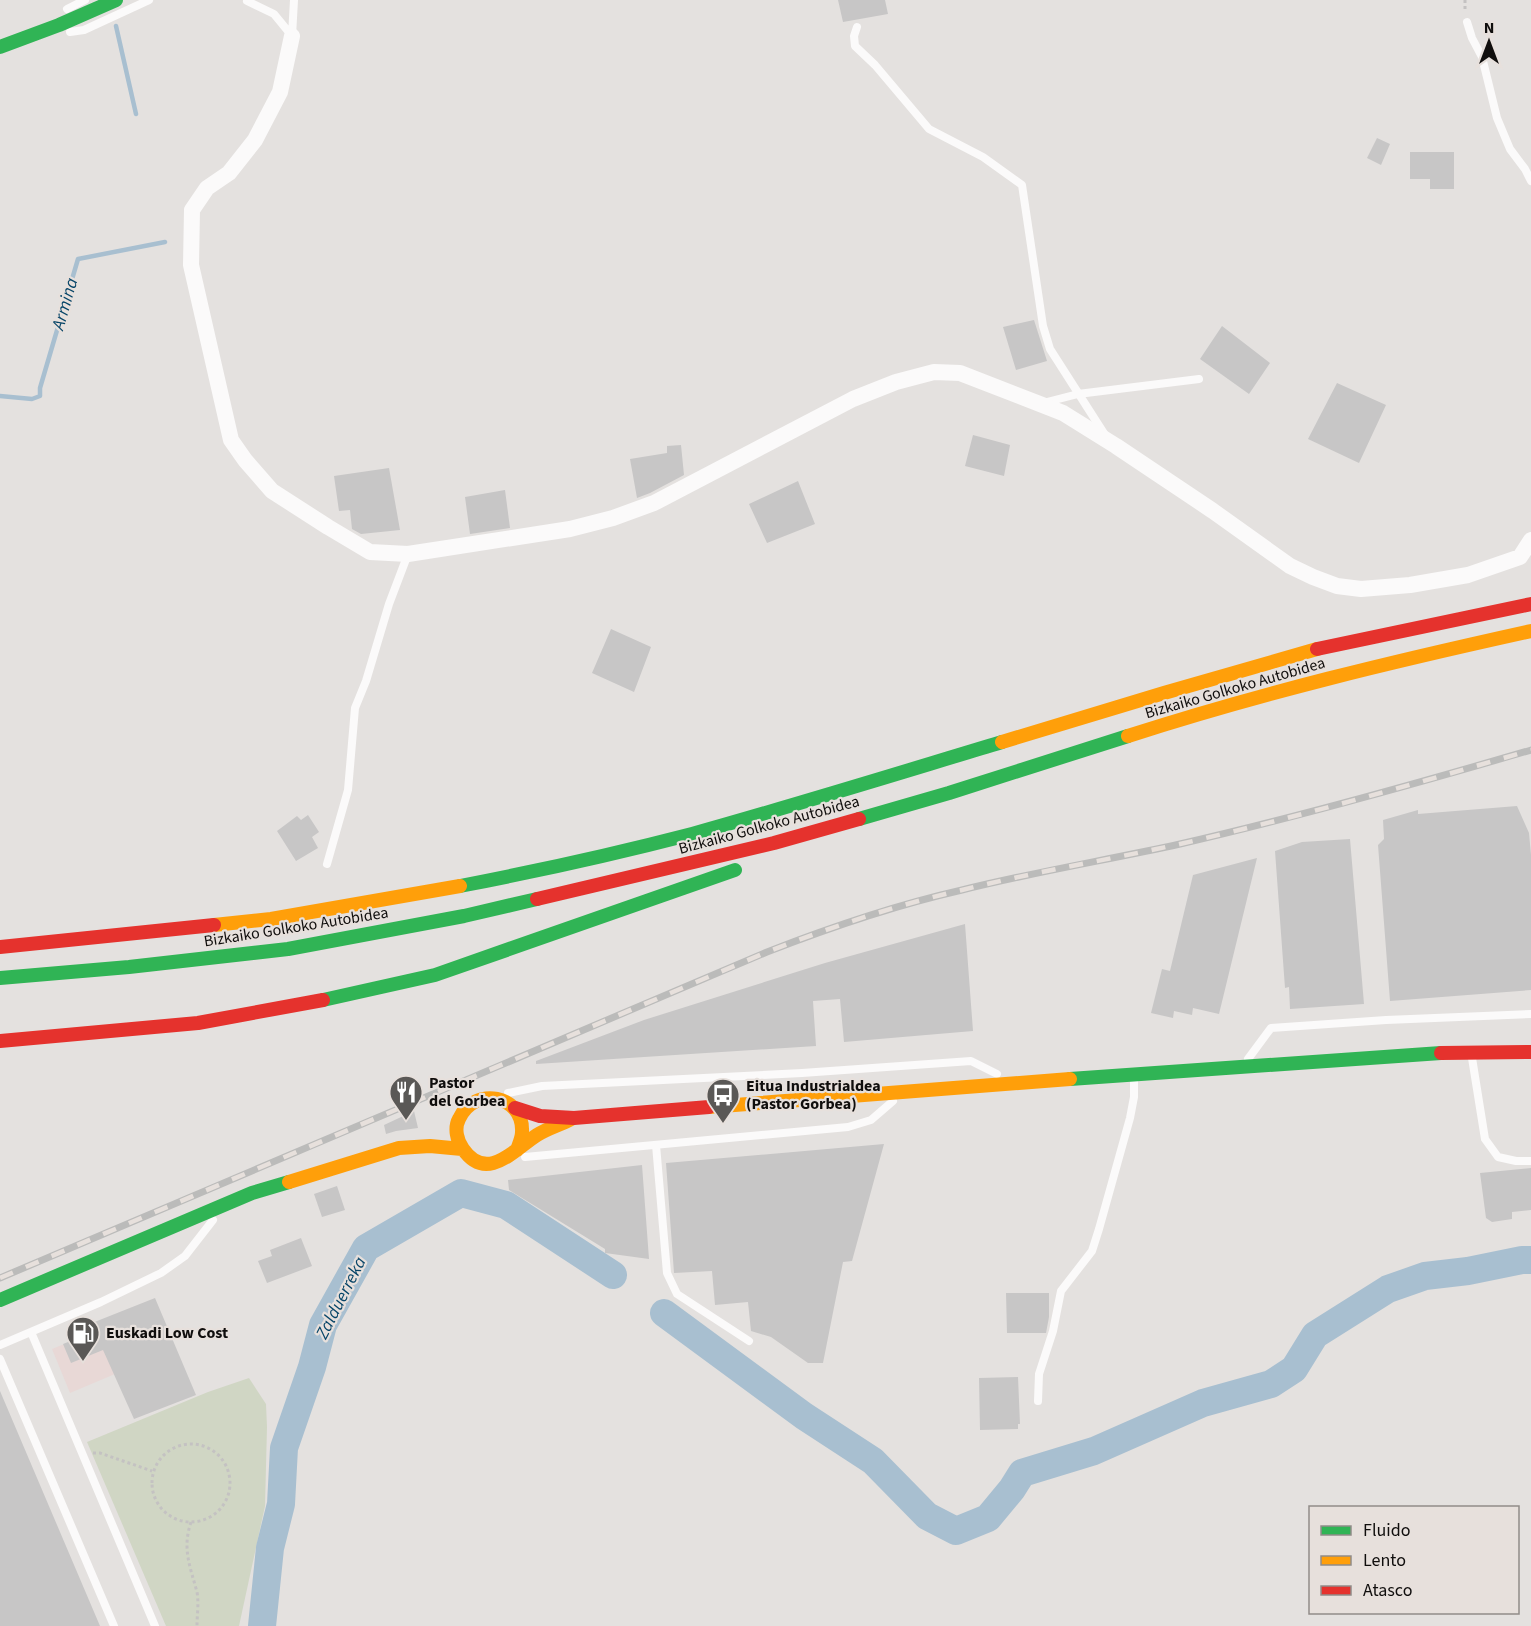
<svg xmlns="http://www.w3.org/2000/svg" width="1531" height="1626" viewBox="0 0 1531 1626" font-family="'Source Sans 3',sans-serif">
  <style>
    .commercial { fill: #e8d8d6 }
    .green { fill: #d0d6c4 }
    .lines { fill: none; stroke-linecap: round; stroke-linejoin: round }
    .stream { stroke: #a8bfd0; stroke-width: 4.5 }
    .river { stroke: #a8bfd0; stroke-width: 28 }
    .building { fill: #c7c6c6 }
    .path { stroke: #c4c2c2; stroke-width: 3; stroke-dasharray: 3 3; stroke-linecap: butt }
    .lane { stroke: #fbfafa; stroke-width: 8 }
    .street { stroke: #fbfafa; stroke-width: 16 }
    .fast { stroke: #30b455; stroke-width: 14 }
    .slow { stroke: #ff9f0a; stroke-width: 14 }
    .jam { stroke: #e5322d; stroke-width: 14 }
    .rail-casing { stroke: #bbbbba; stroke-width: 7 }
    .rail { stroke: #e7e0dc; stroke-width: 4.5; stroke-dasharray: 14; stroke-linecap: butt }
    .labels { text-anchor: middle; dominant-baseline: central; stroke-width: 4.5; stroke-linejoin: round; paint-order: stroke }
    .street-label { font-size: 16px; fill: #100e0d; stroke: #e7e0dc }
    .poi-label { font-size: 16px; font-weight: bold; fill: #100e0d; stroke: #e7e0dc; text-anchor: start }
    .water-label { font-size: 18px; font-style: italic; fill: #074568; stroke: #e7e0dc }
  </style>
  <rect width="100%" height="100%" fill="#e4e1df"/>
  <path class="commercial" d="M96 1331 115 1374 70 1393 52 1349Z"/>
  <path class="green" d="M249 1378 266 1404 267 1427 265 1506 239 1626H166L87 1442 208 1392Z"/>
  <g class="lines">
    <path class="stream" d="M116 26 136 114
      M0 396 32 399 40 396V388L78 259 165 242"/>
    <path class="river" d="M664 1313 804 1416 873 1461 927 1516 956 1531 988 1518 1012 1489 1022 1473 1094 1451 1203 1403 1271 1384 1294 1369 1315 1335 1388 1289 1425 1276 1468 1271 1522 1260H1531
      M262 1626 270 1548 281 1504 284 1448 312 1367 323 1325 366 1248 461 1193 506 1205 613 1275"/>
  </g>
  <path class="building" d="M838 0H885L888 14 843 22Z
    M1377 138 1390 144 1381 165 1367 158Z
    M1410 152H1454V189H1430V179H1410Z
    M1034 320 1047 361 1016 370 1003 327Z
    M1222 326 1270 363 1249 394 1200 359Z
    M1337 383 1386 405 1359 463 1308 439Z
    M973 435 1010 445 1004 476 965 466Z
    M681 445 684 475 650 493 637 498 630 459 667 453V446Z
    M389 468 400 530 361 534 352 529 350 510 339 511 334 476Z
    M798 481 815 524 767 543 749 504Z
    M505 490 510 528 470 534 465 497Z
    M611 629 651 647 634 692 592 673Z
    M1517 806 1529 833 1531 855V990L1390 1001 1378 845 1384 839 1383 820 1418 810V814Z
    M308 815 319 832 312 837 318 848 296 861 277 831 297 816 301 820Z
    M1350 839 1364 1004 1290 1009 1289 987 1285 988 1275 851 1302 842Z
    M1257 858 1219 1014 1193 1008 1192 1015 1174 1011 1173 1018 1151 1013 1162 969 1170 971 1193 875Z
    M965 924 973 1031 844 1042 840 999 813 1001 816 1046 536 1064V1061L644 1020 825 963Z
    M414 1111 418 1128 396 1131 386 1134 384 1125Z
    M884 1144 852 1261 843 1262 823 1363H808L771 1337 751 1331 748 1302 715 1305 712 1271 674 1273 666 1163Z
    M642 1165 649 1259 605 1253V1249L509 1190 508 1180Z
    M1531 1168V1210L1512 1212V1219L1492 1222 1486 1218 1480 1173Z
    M337 1186 345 1210 322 1217 314 1194Z
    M301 1238 312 1266 267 1283 258 1261 272 1256 270 1250Z
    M1006 1293H1049V1317L1046 1333H1007Z
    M155 1298 196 1395 134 1419 103 1350 71 1363 63 1344 96 1331 92 1323Z
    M1018 1377 1020 1424H1018V1429L980 1430 979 1378Z
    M0 1391 100 1626H0Z"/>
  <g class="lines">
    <path class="path" d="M1465 0V10
      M152 1483a39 39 0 1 1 78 0a39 39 0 1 1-78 0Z
      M93 1453H100L152 1471
      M191 1522C182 1549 190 1566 197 1592 199 1603 197 1615 197 1626"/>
    <path class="lane" d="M247 1 274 14 292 36
      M67 9 85 0
      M1467 22 1472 38 1482 57 1497 118 1510 149 1525 169 1531 181
      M857 27 854 36 855 46 875 65 929 129 983 157 1022 185 1043 326 1050 349 1105 435
      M70 32 84 30 149 0
      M292 36 294 0
      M1043 403 1078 394 1199 379
      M327 864 348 790 355 708 366 681 389 604 408 554
      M1472 1058 1485 1139 1498 1157 1516 1161H1531
      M1248 1059 1271 1028 1386 1020 1531 1014
      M508 1093 542 1086 802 1073 971 1061 997 1074
      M656 1145 667 1273 677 1294 749 1341
      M525 1157 848 1127 871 1120 893 1101
      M31 1332 155 1626
      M0 1345 101 1302 161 1273 185 1256 213 1220
      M0 1359 114 1626
      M1038 1401 1039 1374 1053 1331 1061 1291 1092 1251 1099 1229 1130 1118 1134 1097V1078"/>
    <path class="street" d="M292 36 280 92 255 140 229 173 207 188 192 210 191 265 231 440 245 460 272 491 328 527 370 552 408 554 570 529 613 518 654 503 853 399 896 382 934 372 960 373 1063 413 1116 446 1213 511 1290 566 1313 577 1337 586 1361 589 1410 585 1468 575 1520 557 1531 540"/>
    <path class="fast" d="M0 47 59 25 116 0
      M859 819 949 793 1128 736
      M460 886C538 871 615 854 692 834 796 805 899 773 1002 742
      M0 978 129 967 288 949 464 916 537 899
      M323 1000 435 975 735 870
      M1070 1079 1441 1053
      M0 1300 252 1193 289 1182"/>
    <path class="slow" d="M1128 736C1261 693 1395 661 1531 631
      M1002 742 1164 693 1317 649
      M214 925 271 919 460 886
      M709 1107 1070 1079
      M517 1150C519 1144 522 1138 522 1132 524 1095 474 1085 459 1119 454 1128 457 1141 463 1149 487 1184 516 1148 537 1135 548 1128 560 1125 571 1119
      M289 1182 399 1148 430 1146 462 1149"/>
    <path class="jam" d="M1317 649 1531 604
      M537 899 774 843 859 819
      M0 947 214 925
      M0 1041 198 1023 323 1000
      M1441 1053 1531 1052
      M515 1108 540 1116 574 1118 709 1107"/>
    <defs>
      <path id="rail" d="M0 1278 767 952C831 927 896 905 962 890 1034 872 1107 860 1180 844 1298 817 1415 784 1531 750"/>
    </defs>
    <use href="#rail" class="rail-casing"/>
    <use href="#rail" class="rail"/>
  </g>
  <defs>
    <symbol id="restaurant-pin" viewBox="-11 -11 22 30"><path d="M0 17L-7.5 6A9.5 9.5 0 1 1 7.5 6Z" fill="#5a5856" stroke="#e7e0dc"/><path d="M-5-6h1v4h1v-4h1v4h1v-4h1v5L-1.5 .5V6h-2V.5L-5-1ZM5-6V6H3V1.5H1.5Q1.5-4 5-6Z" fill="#fff"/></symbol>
    <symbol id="bus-pin" viewBox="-11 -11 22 30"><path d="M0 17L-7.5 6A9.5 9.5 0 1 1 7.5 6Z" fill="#5a5856" stroke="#e7e0dc"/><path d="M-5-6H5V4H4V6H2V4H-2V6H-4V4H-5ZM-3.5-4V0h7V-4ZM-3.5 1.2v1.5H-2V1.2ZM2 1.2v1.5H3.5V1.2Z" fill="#fff"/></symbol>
    <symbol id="fuel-pin" viewBox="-11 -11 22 30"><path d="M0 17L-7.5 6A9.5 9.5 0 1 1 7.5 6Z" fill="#5a5856" stroke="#e7e0dc"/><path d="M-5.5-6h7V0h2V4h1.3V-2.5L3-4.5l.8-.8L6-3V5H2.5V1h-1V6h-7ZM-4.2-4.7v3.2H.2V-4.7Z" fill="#fff"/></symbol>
  </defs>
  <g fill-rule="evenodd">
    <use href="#restaurant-pin" x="387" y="1073" width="38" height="52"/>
    <use href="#bus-pin" x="704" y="1076" width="38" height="52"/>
    <use href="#fuel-pin" x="64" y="1314" width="38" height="52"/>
  </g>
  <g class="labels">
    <g class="street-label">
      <text transform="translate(1235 688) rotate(-16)">Bizkaiko Golkoko Autobidea</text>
      <text transform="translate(769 825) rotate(-15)">Bizkaiko Golkoko Autobidea</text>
      <text transform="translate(296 927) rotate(-9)">Bizkaiko Golkoko Autobidea</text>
    </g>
    <g class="poi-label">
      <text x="429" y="1083">Pastor<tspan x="429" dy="18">del Gorbea</tspan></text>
      <text x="746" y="1086">Eitua Industrialdea<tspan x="746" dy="18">(Pastor Gorbea)</tspan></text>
      <text x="106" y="1333">Euskadi Low Cost</text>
    </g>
    <g class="water-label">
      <text transform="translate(65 304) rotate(-74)">Armina</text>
      <text transform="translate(341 1298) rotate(-63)">Zalduerreka</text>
    </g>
  </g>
  <rect x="1309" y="1506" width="210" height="108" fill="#e7e0dc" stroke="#918c89" stroke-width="1.5"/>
  <rect x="1321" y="1526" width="30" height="9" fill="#30b455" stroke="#918c89" stroke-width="1.5"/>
  <text x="1363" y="1536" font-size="18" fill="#100e0d">Fluido</text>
  <rect x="1321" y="1556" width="30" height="9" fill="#ff9f0a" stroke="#918c89" stroke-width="1.5"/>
  <text x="1363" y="1566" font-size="18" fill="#100e0d">Lento</text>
  <rect x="1321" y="1586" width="30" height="9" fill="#e5322d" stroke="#918c89" stroke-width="1.5"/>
  <text x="1363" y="1596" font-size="18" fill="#100e0d">Atasco</text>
  <g transform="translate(1489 42)" stroke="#e7e0dc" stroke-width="4.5" paint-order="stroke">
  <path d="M0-4.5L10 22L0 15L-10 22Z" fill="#100e0d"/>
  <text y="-9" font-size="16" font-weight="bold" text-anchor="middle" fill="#100e0d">N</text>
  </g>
</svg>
